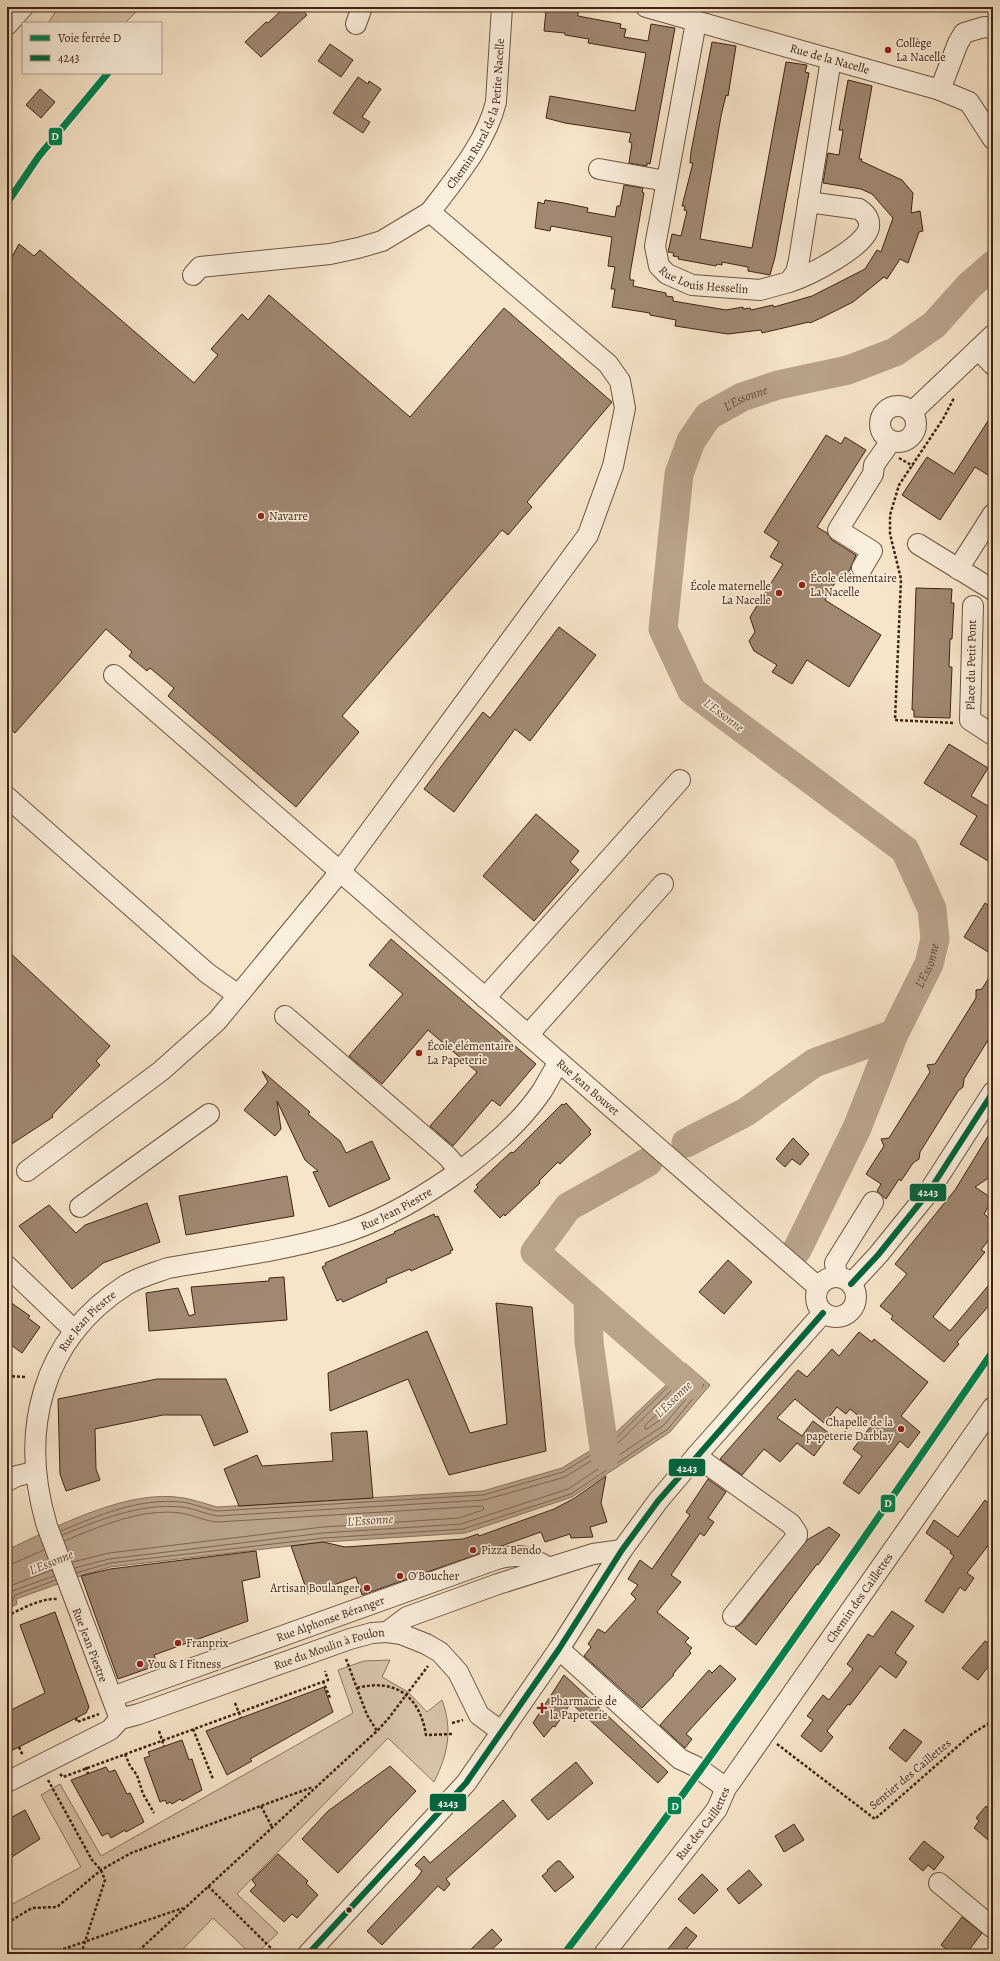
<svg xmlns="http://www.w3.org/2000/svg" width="1000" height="1961" viewBox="0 0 1000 1961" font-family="Alegreya,serif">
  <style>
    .green { fill: #d8c4aa; stroke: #8c745e }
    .water { fill: #b9a38b; stroke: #89705b }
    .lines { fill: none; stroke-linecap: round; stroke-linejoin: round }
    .shore { stroke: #7d634f; stroke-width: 1 }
    .river { stroke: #b9a38b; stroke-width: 29 }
    .building { fill: #a08872; stroke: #412313 }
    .minor-casing { stroke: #6e5440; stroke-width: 22 }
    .path { stroke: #412313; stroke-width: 2.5; stroke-dasharray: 3 2; stroke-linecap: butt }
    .minor { stroke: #faeedc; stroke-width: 20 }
    .bus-1-casing { stroke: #faeedc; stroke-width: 9 }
    .bus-1 { stroke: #00643c; stroke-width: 6 }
    .rail-1-casing { stroke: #faeedc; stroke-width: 10 }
    .rail-1 { stroke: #00824e; stroke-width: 7 }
    .poi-dot { fill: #8f2418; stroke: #faeedc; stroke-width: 1.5 }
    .bus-dot { fill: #412313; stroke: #faeedc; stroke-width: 1.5 }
    .labels { text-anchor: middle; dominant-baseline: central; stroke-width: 3.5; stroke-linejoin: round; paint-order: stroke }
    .poi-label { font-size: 12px; fill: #412313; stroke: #faeedc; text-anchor: start }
    .street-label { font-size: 12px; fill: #412313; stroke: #faeedc }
    .water-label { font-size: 13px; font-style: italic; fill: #654937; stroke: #faeedc }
    .line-badge { stroke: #faeedc; stroke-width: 1.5 }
    .badge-label { font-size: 11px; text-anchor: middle; font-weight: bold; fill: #fff }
  </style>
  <rect width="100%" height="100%" fill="#f7e5c9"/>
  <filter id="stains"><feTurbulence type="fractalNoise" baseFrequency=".005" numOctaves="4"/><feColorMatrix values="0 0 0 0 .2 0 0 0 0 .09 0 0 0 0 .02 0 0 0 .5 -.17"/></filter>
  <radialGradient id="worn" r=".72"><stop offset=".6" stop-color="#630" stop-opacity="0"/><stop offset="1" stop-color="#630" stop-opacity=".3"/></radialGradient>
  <path class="green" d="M59 7H141L125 23H48Z
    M390 1660 382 1677 408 1692 427 1712 442 1700C453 1730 448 1754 434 1782L388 1738 237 1894 278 1933 256 1954H251L213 1918 178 1954H7V1907L81 1867 41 1795 60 1784 101 1856 353 1713 338 1670 364 1661Z"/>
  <path class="water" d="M685 1363 710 1385 670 1432 572 1497 465 1533 325 1542 110 1567 80 1576 16 1599 17 1604 7 1609V1550C56 1527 128 1488 184 1498 195 1500 206 1504 217 1507L483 1491 562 1468 609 1439 666 1385Z"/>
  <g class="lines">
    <path class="shore" d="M676 1396H679V1399L660 1420 647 1429H645V1426Z
      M61 1531C99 1515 138 1498 181 1502 193 1503 205 1509 217 1511L483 1495 563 1472 612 1442 685 1370 704 1385 668 1429 571 1494 463 1529 324 1538 110 1563 76 1573
      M62 1535C100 1520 139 1503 181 1507 193 1508 205 1514 217 1516L484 1500 565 1477 615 1446 685 1377H688L697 1386 664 1425 568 1489 461 1524 323 1533 109 1559 75 1568
      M64 1541C101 1526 141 1508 181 1513 193 1515 205 1521 217 1522L482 1506 484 1508 483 1510 459 1518 323 1527 109 1553 73 1562
      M7 1564 14 1563 44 1550
      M7 1587 52 1570
      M7 1599 12 1591 54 1576
      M7 1605 12 1602 15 1595 56 1580"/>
    <g class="river">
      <path d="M686 1143 746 1112 814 1063 894 1034"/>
      <path id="s1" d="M797 1250 857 1128 894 1034 929 964 935 939 932 909 905 850 692 691 663 629 679 474 691 441 708 416 742 397 778 385 848 370 895 352 934 325 969 286 993 265"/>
      <path d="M588 1298 688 1385"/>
      <path d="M605 1456 589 1342 588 1298 535 1252 568 1207 648 1162"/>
    </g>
  </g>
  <path class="building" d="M285 7H299L307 15 261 57 245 42 266 22 268 23Z
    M552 8 578 12V16L621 24 620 28 626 29 624 37 648 41 651 24 675 28 650 164 647 163V166L629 163 632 143 629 142 631 133 565 123 546 118 550 96 635 111 646 53 588 43 589 39 565 35V33L544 31 546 10H552Z
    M712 42 736 46 728 96 726 95 721 116 700 239 752 248 786 62 807 65 805 72 809 73 775 257 770 275 748 271V267L722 262V265L717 264 716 266 678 259 679 257 673 256 674 253 668 252 672 234 681 236 687 211 684 210 685 206H682L693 163H690L691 152Z
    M330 44 353 60 341 77 318 61Z
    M358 77 368 84 369 81 381 89 362 117 370 122 363 133 333 113Z
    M848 80 872 86 859 159H862L861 161 902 180 913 193 911 213 920 211 923 231 919 232 908 263 900 259 887 279 884 277 853 302 823 317 810 323 809 322 762 333 761 330 728 334 675 326 676 320 650 315V313L612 307 615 289H611L615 267 608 266 612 237 551 226 550 231 535 228 538 202 544 204 545 200 564 203 588 208 587 212 615 217 617 206H620L624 185 643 188 642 192 644 193 630 274V280H634L633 286 666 293V296L673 297V301L726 310 743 307V309L750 308 751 310 773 305 774 307 812 296 865 269 877 250 881 252 893 218 872 194 861 189 823 183 828 153 839 155 843 130H839Z
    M40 89 55 102 41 118 26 105Z
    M19 244 34 256 40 250 194 383 218 355 211 349 242 314 248 320 269 295 410 417 504 308 612 402 527 502 532 507 508 535 502 530 342 716 359 732 296 807 168 696 174 688 150 668 147 671 129 656 132 652 106 629 15 733 7 726V266Z
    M993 413V478L975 467 940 520 902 495 927 457 954 474Z
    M826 435 841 444 845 437 866 450 817 527 827 533 832 540 856 555 848 574 842 571 825 600 881 635 849 687 807 660 792 684 772 672 777 665 754 651 749 641 755 632 750 617 783 564 770 557 779 542 764 532Z
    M916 588 952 589 951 603H954L952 639H950L949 667H952L950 718 914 717V710H912Z
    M559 627 596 655 530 741 515 729 454 812 424 789 483 712 490 718Z
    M949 744 988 768 971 796 993 809V864L960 844 977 816 924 783Z
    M536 814 579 851 570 862 579 870 534 921 483 876Z
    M985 903 993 908V955L964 937Z
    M391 939 536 1064 500 1106 492 1100 453 1146 430 1126 477 1072 428 1030 382 1084 349 1056 403 994 369 965Z
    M7 950 110 1046 96 1061 100 1065 52 1115 53 1117 7 1147Z
    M993 971V1032L964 1079 963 1087 958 1091 920 1152 919 1159 913 1163 901 1181 899 1179 886 1199 877 1191 881 1184 866 1174 884 1146 881 1139 889 1138 930 1072 927 1065 935 1064 976 998V990L982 989Z
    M262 1071 310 1112 308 1114 340 1141 346 1153 372 1141 390 1179 329 1207 313 1172 318 1171 305 1160 277 1101 281 1129 275 1136 244 1110 268 1082Z
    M566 1103 591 1130 589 1132 591 1134 560 1164 558 1162 539 1181 540 1183 505 1216 504 1214 500 1218 474 1191 478 1187 476 1185 511 1152 513 1153 562 1104 564 1105Z
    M993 1128V1175L975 1187 993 1199 984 1214 993 1221V1234L981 1250 985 1252 933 1317 950 1331 993 1280V1301L957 1342 959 1344 944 1362 891 1319 893 1316 880 1306 907 1274 895 1264 955 1190Z
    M793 1138 809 1154 800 1165 792 1159 785 1167 776 1159Z
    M287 1176 294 1216 186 1235 179 1196Z
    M147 1203 160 1242 103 1263 72 1289 19 1226 49 1205 76 1233 85 1225Z
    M434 1214 435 1217 438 1216 453 1250 450 1251 451 1253 411 1271 410 1269 386 1279 387 1282 343 1302 341 1299 337 1301 322 1267 326 1265 325 1263 395 1233 394 1232Z
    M728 1260 752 1282 724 1314 699 1292Z
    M284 1277 287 1320 149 1331 146 1293 178 1288 189 1316 195 1314 191 1287 269 1281V1278Z
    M7 1300 30 1316 28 1318 40 1327 22 1353 7 1342Z
    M496 1303 532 1307 546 1451 449 1475 408 1379 330 1411 328 1373 427 1331 470 1433 507 1424Z
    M859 1332 872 1342 874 1339 928 1382 901 1416 920 1432 908 1448 900 1441 859 1494 843 1483 862 1456 853 1449 871 1426 850 1409 846 1414 837 1407 824 1423 795 1399 777 1418 802 1436 813 1421 830 1434 814 1456 797 1443 780 1462 764 1449 742 1475 720 1459 798 1370 807 1377 832 1349 839 1356Z
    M157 1379H226L248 1432 214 1446 201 1415H163L95 1429 96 1469 100 1480 66 1491 60 1474 58 1399Z
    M367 1431 373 1498 239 1506 224 1469 257 1455 262 1466 333 1461 331 1433Z
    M606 1476 601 1503 607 1522 590 1527 593 1537 571 1538 570 1534 545 1542 541 1532 362 1595 356 1577 308 1594 291 1546 323 1542 345 1547 463 1539 478 1534 479 1536 554 1509 573 1499Z
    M708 1479 726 1492 708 1518 714 1522 704 1536 700 1533 671 1575 681 1582 657 1612 689 1638 685 1642 692 1648 689 1651 691 1653 673 1674 674 1675 642 1708 584 1656 591 1647 588 1644 598 1629 605 1633 636 1599 631 1594 638 1585 628 1579 640 1560 652 1569 690 1515 686 1512Z
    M985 1500 993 1507V1539L967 1573 974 1578 965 1591 960 1587 943 1613 925 1601 954 1556 950 1553 951 1551 926 1533 934 1520 958 1537Z
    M829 1527 840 1535 818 1565 817 1564 756 1645 735 1628 742 1623 807 1540Z
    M256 1551 260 1577 242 1581 248 1621 154 1655 158 1665 118 1679 81 1576 110 1569Z
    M892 1611 914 1626 895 1653 907 1662 896 1678 880 1666 850 1705 848 1704 827 1731 833 1737 821 1752 801 1736 813 1720 807 1716 823 1695 829 1700 853 1669 847 1664 868 1634 873 1637Z
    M55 1612 89 1707 86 1713 7 1753V1712L45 1693 20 1625Z
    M985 1641 993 1646V1660L978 1680 962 1668Z
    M720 1665 736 1679 686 1734 692 1739 685 1748 660 1725 709 1670 712 1673Z
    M564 1675 668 1772 658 1783 571 1703 555 1727 553 1726 544 1737 533 1723Z
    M324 1687 333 1712 250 1759 252 1761 227 1775 206 1731Z
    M904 1729 922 1742 906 1762 889 1748Z
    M182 1740 189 1760 192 1759 202 1790 182 1801 180 1799 172 1804 170 1802 167 1804 165 1800 160 1802 144 1758 150 1756 148 1752Z
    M576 1762 593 1783 548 1820 531 1800Z
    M390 1766 416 1791 338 1873 302 1839 328 1811Z
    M106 1767 109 1772 115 1770 127 1794 130 1793 144 1822 126 1832 125 1830 111 1838 108 1833 102 1836 71 1780Z
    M503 1800 516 1816 446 1879 450 1884 444 1891 438 1886 382 1945 367 1931 416 1879 422 1871 415 1865 424 1856 430 1863Z
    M993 1805V1844L974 1828 979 1821 976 1818 986 1806 989 1809Z
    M25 1810 40 1839 7 1860V1820Z
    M794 1824 804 1840 784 1852 775 1836Z
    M924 1841 944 1857 934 1870 928 1865 923 1871 909 1859Z
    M278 1854 308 1881 306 1883 318 1895 297 1918 292 1914 284 1922 250 1891 256 1885 252 1880Z
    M557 1861H560L574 1877 555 1892 542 1876 548 1871 547 1870Z
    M749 1870 762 1885 739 1904 727 1889Z
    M702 1874 718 1890 694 1914 678 1899Z
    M962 1917 982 1933 966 1954H953L941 1945Z
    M686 1927 697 1936 682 1954H664Z
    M492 1929 502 1940 487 1954H466Z"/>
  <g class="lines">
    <defs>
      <g id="minor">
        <path id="s2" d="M646 7 940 90 969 102 993 139"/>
        <path id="s3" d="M696 22 655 246 659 266 667 274 692 285 760 290 789 282 796 272 799 260 831 59"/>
        <path d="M356 24 362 7"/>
        <path d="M7 25 23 7"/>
        <path d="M940 90 958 43 964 33 984 27 993 28"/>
        <path d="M599 169 666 181"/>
        <path id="s4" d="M430 212C455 179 486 143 496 102L502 7"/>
        <path d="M789 282C808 276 866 247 869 227 870 219 865 213 859 209L808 202"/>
        <path d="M978 349 993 365"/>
        <circle cx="898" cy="424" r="18"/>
        <path d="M912 412 993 335"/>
        <path d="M918 544 993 590"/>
        <path d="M862 568 872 551 838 530 873 474 874 465 891 441"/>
        <path d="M958 569 993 514"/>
        <path d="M973 606 970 720 993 735"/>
        <path id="s5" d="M114 675 818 1287"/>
        <path d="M7 797 207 973 238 995"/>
        <path d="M485 998 680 780"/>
        <path d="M285 1016 447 1156 459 1170"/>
        <path d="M528 1035 663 884"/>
        <path d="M27 1171 161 1071 217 1021 339 873 588 535 613 466 625 408 620 381 608 364 430 212 382 241 358 248 330 254 200 267 193 275"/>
        <path d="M80 1207 209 1114"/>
        <path d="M7 1266 75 1331"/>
        <circle cx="836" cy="1297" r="20"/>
        <path d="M837 1277 835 1263 873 1202"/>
        <path d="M851 1284 878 1255 928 1193 993 1092"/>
        <path d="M696 1456 791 1524 797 1533V1536L733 1616"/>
        <path d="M7 1481 17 1476 34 1472"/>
        <path d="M387 1632 407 1617 498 1584 593 1554 622 1550"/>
        <path d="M559 1649 680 1759 695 1766 726 1788"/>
        <path id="s6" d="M112 1697 497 1559C520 1553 527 1556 548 1567"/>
        <path id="s7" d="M120 1719 47 1526C19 1433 40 1340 126 1285 139 1277 154 1273 168 1268 224 1258 282 1251 337 1235 405 1215 502 1150 542 1091 548 1081 553 1071 559 1062"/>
        <path id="s8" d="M120 1719 139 1714 350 1639 372 1633 387 1632 401 1634 426 1644 440 1652 458 1672 479 1715 502 1732"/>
        <path d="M7 1782 110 1730 120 1719"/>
        <path d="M939 1883 993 1928"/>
        <path d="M308 1954 466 1783 559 1649 622 1550 658 1501 696 1456 823 1313"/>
        <path id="s9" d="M604 1954 717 1809 726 1788 734 1777 993 1407"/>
      </g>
    </defs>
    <use href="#minor" class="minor-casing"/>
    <path class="path" d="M899 458 913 466
      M953 723 895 720 901 579 890 534V515L899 485 943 419 954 398
      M7 1376 27 1377
      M7 1616C21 1609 41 1598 57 1599
      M346 1659 367 1715 377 1731
      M323 1681 330 1698
      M357 1688C395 1678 420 1696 426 1735L452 1734
      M235 1703 241 1718
      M76 1718 77 1722 99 1714
      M452 1723 463 1720
      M193 1729 213 1779
      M159 1731 164 1746
      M777 1744 875 1819 973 1733 993 1721
      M19 1747 23 1756
      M125 1754 130 1766 137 1775 143 1794 154 1813
      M86 1767 88 1774
      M60 1774 63 1777 328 1680 325 1671
      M48 1780 92 1860 101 1870 105 1880 81 1954
      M261 1806 272 1827
      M208 1886 277 1954
      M7 1923 32 1908 57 1907 101 1870 131 1853 313 1787
      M49 1954 183 1908
      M135 1954 377 1731 388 1719 428 1666"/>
    <use href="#minor" class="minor"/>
    <defs>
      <path id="bus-1" d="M851 1284 878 1255 928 1193 993 1092
        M308 1954 466 1783 559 1649 622 1550 658 1501 823 1313"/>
    </defs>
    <use href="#bus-1" class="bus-1-casing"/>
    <use href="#bus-1" class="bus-1"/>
    <defs>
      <path id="rail-1" d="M7 203 39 156 108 73
        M564 1954C714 1758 853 1554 993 1351"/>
    </defs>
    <use href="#rail-1" class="rail-1-casing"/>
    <use href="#rail-1" class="rail-1"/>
  </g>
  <g class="poi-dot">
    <circle cx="888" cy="50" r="4"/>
    <circle cx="261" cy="516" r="4"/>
    <circle cx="802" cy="585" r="4"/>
    <circle cx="779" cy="593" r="4"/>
    <circle cx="419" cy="1053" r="4"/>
    <circle cx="901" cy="1429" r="4"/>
    <circle cx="473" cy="1550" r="4"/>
    <circle cx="400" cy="1576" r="4"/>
    <circle cx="367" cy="1588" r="4"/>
    <circle cx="178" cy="1643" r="4"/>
    <circle cx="140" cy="1664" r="4"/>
    <path d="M540 1702h4v4h4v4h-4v4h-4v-4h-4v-4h4z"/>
  </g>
  <circle class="bus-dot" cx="349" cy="1910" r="3.5"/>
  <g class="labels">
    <g class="poi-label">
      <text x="896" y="43">Collège<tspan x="896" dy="14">La Nacelle</tspan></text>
      <text x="269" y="516">Navarre</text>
      <text x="810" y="578">École élémentaire<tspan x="810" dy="14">La Nacelle</tspan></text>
      <text x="771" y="586" text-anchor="end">École maternelle<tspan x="771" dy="14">La Nacelle</tspan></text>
      <text x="427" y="1046">École élémentaire<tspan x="427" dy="14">La Papeterie</tspan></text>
      <text x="893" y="1422" text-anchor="end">Chapelle de la<tspan x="893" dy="14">papeterie Darblay</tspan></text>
      <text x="481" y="1550">Pizza Bendo</text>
      <text x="408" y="1576">O'Boucher</text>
      <text x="359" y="1588" text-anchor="end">Artisan Boulanger</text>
      <text x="186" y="1643">Franprix</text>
      <text x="148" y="1664">You &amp; I Fitness</text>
      <text x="550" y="1701">Pharmacie de<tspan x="550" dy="14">la Papeterie</tspan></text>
    </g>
    <g class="street-label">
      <text stroke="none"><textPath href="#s2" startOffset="191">Rue de la Nacelle</textPath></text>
      <text stroke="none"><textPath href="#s4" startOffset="112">Chemin Rural de la Petite Nacelle</textPath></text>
      <text stroke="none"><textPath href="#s3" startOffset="297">Rue Louis Hesselin</textPath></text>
      <text transform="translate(971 665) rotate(-89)">Place du Petit Pont</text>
      <text stroke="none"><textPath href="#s5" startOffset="628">Rue Jean Bouvet</textPath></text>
      <text stroke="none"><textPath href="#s7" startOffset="763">Rue Jean Piestre</textPath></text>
      <text stroke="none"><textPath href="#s7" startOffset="427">Rue Jean Piestre</textPath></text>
      <text stroke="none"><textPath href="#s9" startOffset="439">Chemin des Caillettes</textPath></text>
      <text stroke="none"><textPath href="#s6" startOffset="232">Rue Alphonse Béranger</textPath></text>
      <text transform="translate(90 1645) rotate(69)">Rue Jean Piestre</text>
      <text stroke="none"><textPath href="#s8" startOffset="221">Rue du Moulin à Foulon</textPath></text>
      <text transform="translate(910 1774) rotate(-40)">Sentier des Caillettes</text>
      <text stroke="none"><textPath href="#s9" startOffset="164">Rue des Caillettes</textPath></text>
    </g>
    <g class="water-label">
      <text stroke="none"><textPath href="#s1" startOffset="1033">L'Essonne</textPath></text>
      <text transform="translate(724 715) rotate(37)">L'Essonne</text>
      <text stroke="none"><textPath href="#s1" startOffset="313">L'Essonne</textPath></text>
      <text transform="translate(673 1399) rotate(-44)">L'Essonne</text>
      <text transform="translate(370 1520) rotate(-4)">L'Essonne</text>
      <text transform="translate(51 1562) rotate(-22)">L'Essonne</text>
    </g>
  </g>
  <g class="line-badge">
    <rect x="48" y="127" width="15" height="19" rx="4" fill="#00824e"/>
    <rect x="909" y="1183" width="38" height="19" rx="4" fill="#00643c"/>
    <rect x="668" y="1458" width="38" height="19" rx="4" fill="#00643c"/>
    <rect x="880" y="1494" width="16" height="19" rx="4" fill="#00824e"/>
    <rect x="429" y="1793" width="38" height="19" rx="4" fill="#00643c"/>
    <rect x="667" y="1796" width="15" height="19" rx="4" fill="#00824e"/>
  </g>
  <g class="badge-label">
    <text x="55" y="140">D</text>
    <text x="928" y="1196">4243</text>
    <text x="687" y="1472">4243</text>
    <text x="888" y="1507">D</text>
    <text x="448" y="1807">4243</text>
    <text x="675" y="1810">D</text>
  </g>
  <rect width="1000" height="1961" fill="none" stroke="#f7e5c9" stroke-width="24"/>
  <rect x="8" y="8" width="984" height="1945" fill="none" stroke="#412313" stroke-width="2"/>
  <rect x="12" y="12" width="976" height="1937" fill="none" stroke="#412313"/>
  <rect x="22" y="22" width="140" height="52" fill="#faeedc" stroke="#b09d8c"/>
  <rect x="30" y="35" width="20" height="6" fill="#00824e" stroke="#b09d8c"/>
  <text x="58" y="42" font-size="12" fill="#412313">Voie ferrée D</text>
  <rect x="30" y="55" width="20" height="6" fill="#00643c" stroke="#b09d8c"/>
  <text x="58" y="62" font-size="12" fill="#412313">4243</text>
  <rect width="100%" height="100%" filter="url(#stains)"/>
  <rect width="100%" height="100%" fill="url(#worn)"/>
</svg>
